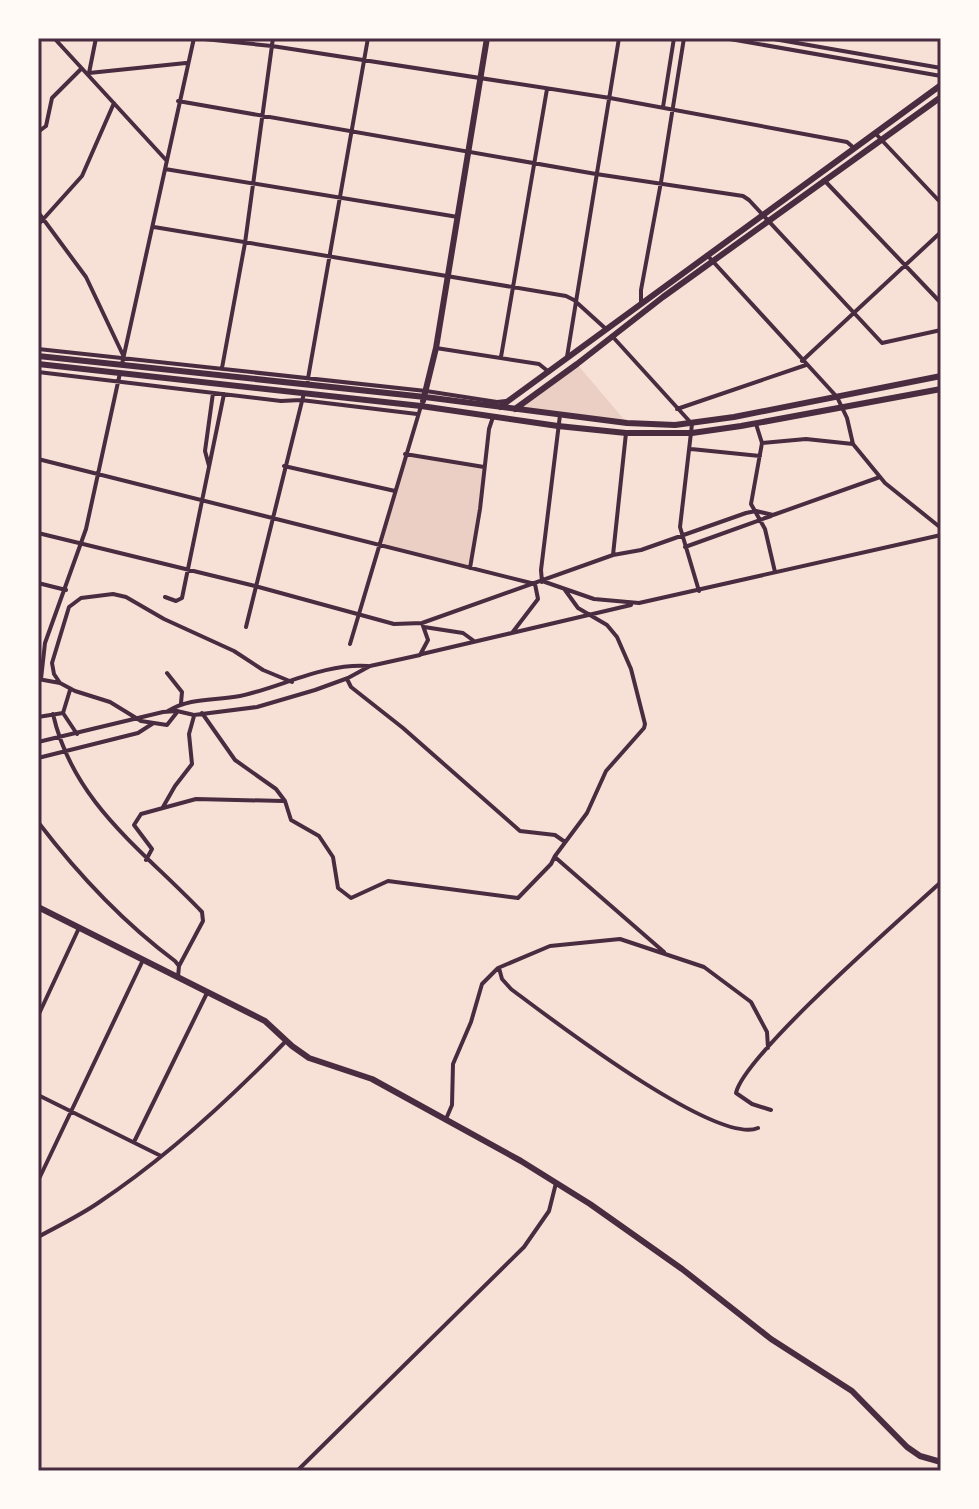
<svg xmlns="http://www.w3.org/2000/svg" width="979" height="1509" viewBox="0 0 979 1509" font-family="'Titillium Web',sans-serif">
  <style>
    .green { fill: #ebcfc5 }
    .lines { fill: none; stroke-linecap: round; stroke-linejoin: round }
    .minor { stroke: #4a2c40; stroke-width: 4 }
    .tertiary { stroke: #4a2c40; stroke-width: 6 }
    .neatline { fill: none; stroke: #4a2c40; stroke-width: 3 }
  </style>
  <rect width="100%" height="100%" fill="#f7e1d7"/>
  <path class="green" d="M577 364 627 423 515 409Z
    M405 454 484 467 470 569 379 544Z"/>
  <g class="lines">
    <path class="minor" d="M54 38 166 160
      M194 38 272 46 610 98 847 142 854 148
      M724 38 941 76
      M768 38 941 68
      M89 73 186 63
      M89 73 96 38
      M178 101 596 174 743 196 749 200 882 343 941 330
      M663 107 674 38
      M38 132 46 126 52 98 81 69
      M875 133 941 203
      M165 169 458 217
      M824 180 941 303
      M38 212 86 277 123 355
      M38 225 82 176 114 103
      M154 227 566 296 574 300 606 329
      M707 255 837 397 847 418 853 444
      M641 302V290L661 182 684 38
      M612 336 692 424 680 527 699 591
      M436 348 539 364 549 372
      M38 349 426 391 497 402 506 401
      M501 357 547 89
      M567 357 619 38
      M802 361 941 232
      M122 364 194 38
      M222 368 245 243 273 38
      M38 372 281 401 301 400 417 414
      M307 384 368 38
      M677 409 806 365
      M756 424 762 443 751 504 765 529 775 572
      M762 443 806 439 853 444 885 483 941 528
      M691 449 760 456
      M405 454 484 467
      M38 459 535 584 538 599 512 633
      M209 466 205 451 213 393
      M284 466 395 491
      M38 533 255 586 394 624 422 623 613 555 641 550 746 513 756 511 773 515 880 477
      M685 547 771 516
      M613 555 626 433
      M470 568 480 509 489 429 493 417
      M542 582 541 570 560 415
      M545 582 594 599 639 603 941 535
      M38 583 66 590
      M165 597 176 601 182 598 224 394
      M246 627 304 393
      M424 627 463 633 474 641
      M350 644 421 406
      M422 654 631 605
      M167 673 182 692 181 703
      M38 679 60 683 75 691 110 702 141 721 167 725 178 711
      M41 679 45 643 86 529 120 373
      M347 679 351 687 403 728 520 831 555 835 565 842
      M60 683 54 674 52 663 69 607 81 598 113 594 126 597 164 619 234 651 263 670 292 682
      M70 690 63 713 77 734
      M168 711C191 697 214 701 240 696 282 687 324 663 368 666
      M202 713 235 760 276 789 285 801 291 820 319 836 333 857 338 888 351 898 388 881 518 898 551 864 555 856 587 813 606 771 644 728 645 724 631 669 617 637 607 625 578 608 565 590
      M53 714C73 803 143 850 202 912L203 921 179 966
      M38 717 63 713
      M38 742 163 712 177 711 194 715 257 707 315 690 348 678 370 666 420 655 428 640 422 623
      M38 758 138 733 152 724
      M163 807 175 786 192 764 189 734 194 716
      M38 822C77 873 124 923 175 961L179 966 178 977
      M556 858 664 952
      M146 860 152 849 134 825 141 814 196 799 283 801
      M499 968 502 979 511 989C550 1018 716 1146 758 1128
      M38 1016 79 928
      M38 1095 161 1156
      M771 1110 752 1104 736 1093C744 1055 904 916 941 882
      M446 1119 452 1105 453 1064 471 1022 482 984 498 968 550 946 620 939 704 967 751 1002 767 1032 768 1048
      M134 1142 207 993
      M38 1181 143 960
      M38 1237C58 1226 79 1216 98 1203 166 1158 229 1100 286 1041
      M297 1471 524 1247 549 1211 556 1183"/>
    <path class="tertiary" d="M38 356 425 397 627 423 675 425 734 417 941 376
      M38 364 421 406 558 426 626 433H692L741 426 941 389
      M423 401 436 348 487 38
      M500 407 941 85
      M515 409 577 364 663 297 941 97
      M38 907 265 1021 292 1046 309 1058 372 1079 521 1161 590 1204 682 1269 771 1339 852 1391 907 1447 920 1456 941 1462"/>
  </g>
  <rect width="979" height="1509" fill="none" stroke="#fffaf5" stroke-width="80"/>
  <rect x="40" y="40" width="899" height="1429" class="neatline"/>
</svg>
